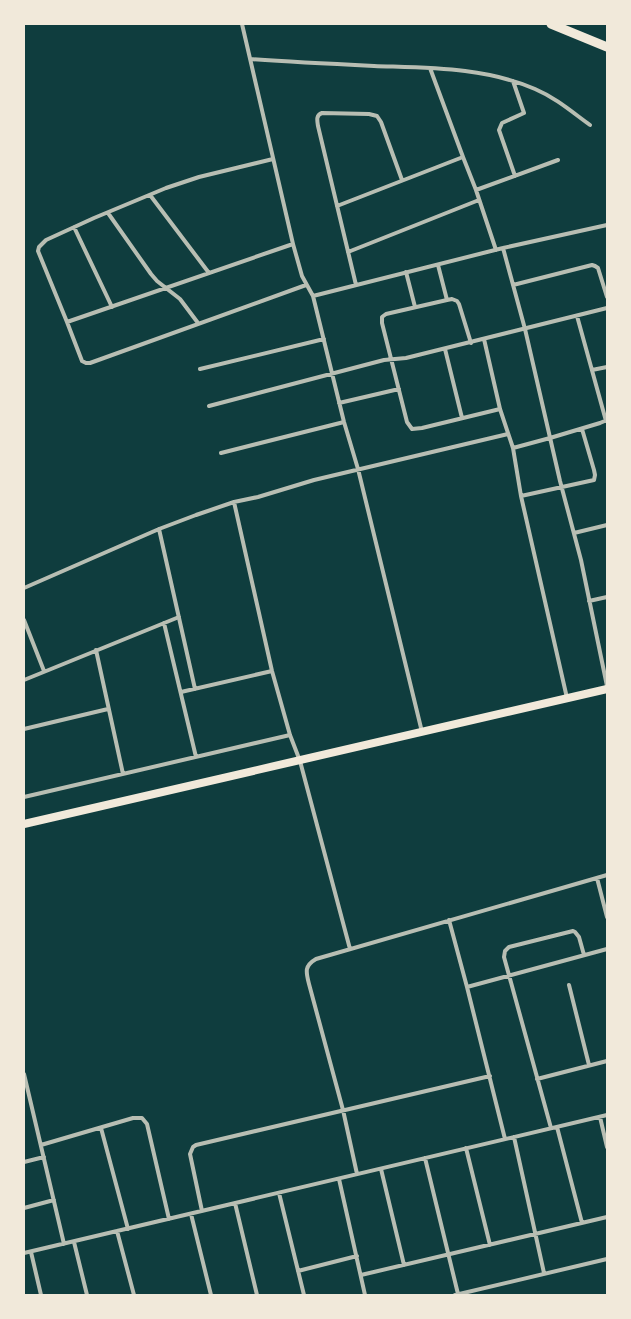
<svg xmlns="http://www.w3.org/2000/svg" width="631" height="1319" viewBox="0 0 631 1319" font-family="'IBM Plex Serif',serif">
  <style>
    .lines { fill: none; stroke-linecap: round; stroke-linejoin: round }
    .minor { stroke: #b8beb3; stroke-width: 4 }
    .secondary { stroke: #f1e9da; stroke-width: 8 }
    .primary { stroke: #f1e9da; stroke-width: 9 }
  </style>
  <rect width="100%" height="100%" fill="#0f3d3e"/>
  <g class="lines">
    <path class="minor" d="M242 24 293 244 302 276 313 296 344 422 358 469 422 732
      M250 59C292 62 333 64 374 66 428 68 484 67 535 89 556 98 572 112 590 125
      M430 68 463 157
      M513 81 524 113 502 123 499 130 515 176
      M273 159 199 177 166 188 94 218 46 240 39 247 38 251 67 322 293 244
      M476 190 558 160
      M150 195 209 273
      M337 206 463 157 476 190 496 250
      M108 213 151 274 157 281 180 299 198 323
      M74 227 112 307
      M503 248 525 329 560 481 581 560 607 686
      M348 252 479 200
      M438 265 447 300
      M406 272 415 307
      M356 285 318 126C317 120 316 115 322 113L369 114 377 116 381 122 402 180
      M513 285 592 265 595 266 598 268 607 297
      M313 296 503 248 607 225
      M577 316 606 421
      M67 322 82 361 86 363H90L306 285
      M484 339 500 409 513 448 521 496 567 698
      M471 343 459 304 457 301 452 299 447 300 386 314 382 317V323L407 422 412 429 422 428 500 409
      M445 349 462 418
      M200 369 324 339
      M592 370 607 367
      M339 403 399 389
      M209 406 384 360 406 358 607 308
      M513 448 550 438 600 423 607 420
      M221 453 344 422
      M521 496 594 480 595 475 594 470 582 429
      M234 502 272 671 290 735 300 761 350 949
      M159 529 195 689
      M574 533 607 525
      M24 588 159 529 196 515 234 502 258 497 314 480 508 434
      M589 601 607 597
      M24 620 44 671
      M164 623 196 757
      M96 650 123 774
      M24 680 179 617
      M181 692 272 671
      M24 729 108 709
      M24 797 290 735
      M597 878 607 917
      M449 920 467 987 505 1139
      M569 985 589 1065
      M467 987 607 949
      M24 1074 64 1244
      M537 1079 607 1061
      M600 1117 607 1147
      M557 1127 582 1223
      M101 1128 128 1229
      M551 1128 504 957 505 951 509 947 573 931 575 932 579 937 584 955
      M514 1137 544 1273
      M41 1145 133 1118H142L147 1124 169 1219
      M466 1148 490 1245
      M425 1158 458 1294
      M24 1162 44 1157
      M381 1169 404 1265
      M357 1174 343 1110 309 984C306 972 304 966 316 959L607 875
      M339 1179 365 1295
      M279 1193 304 1295
      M235 1203 257 1295
      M24 1208 54 1200
      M202 1211 190 1154 193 1147 196 1145 490 1076
      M191 1214 211 1295
      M117 1231 134 1295
      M74 1242 87 1295
      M31 1252 41 1295
      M24 1253 607 1115
      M298 1271 357 1256
      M361 1275 607 1217
      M455 1295 607 1259"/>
    <path class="secondary" d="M24 824 607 689"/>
    <path class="primary" d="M551 24 607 47"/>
  </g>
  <rect width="631" height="1319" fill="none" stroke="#f1e9da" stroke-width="50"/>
</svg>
